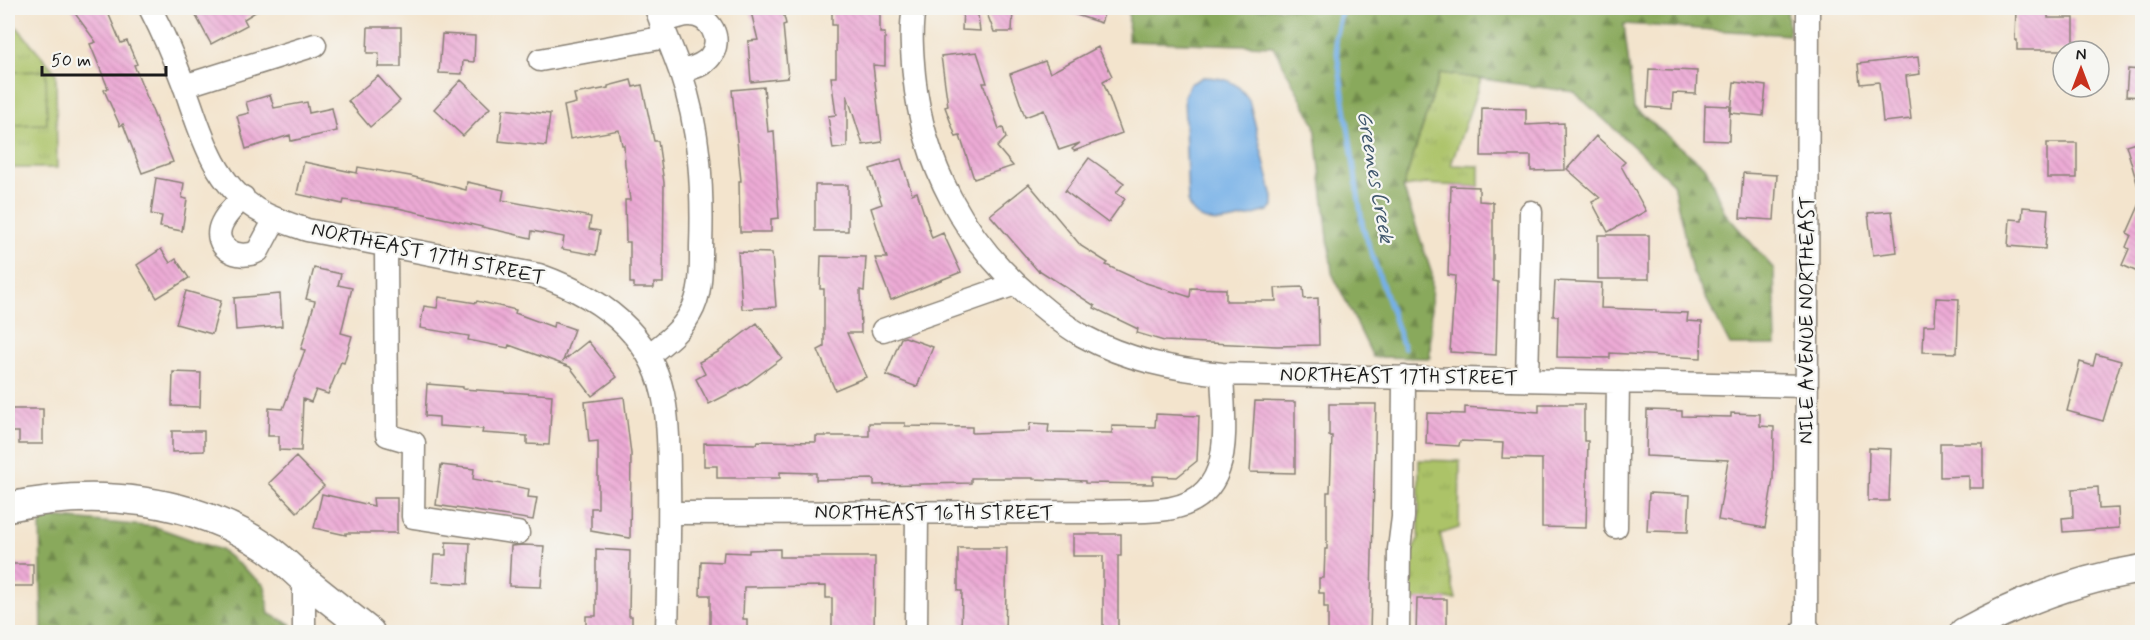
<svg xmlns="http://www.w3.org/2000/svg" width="2150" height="640" viewBox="0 0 2150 640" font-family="Mynerve,sans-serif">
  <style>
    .grass { fill: url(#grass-tufts); stroke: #647042; stroke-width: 1.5 }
    .forest { fill: url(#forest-firs); stroke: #52623c; stroke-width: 1.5 }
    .pitch { fill: #acc368; stroke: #647042; stroke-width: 1.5 }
    .water { fill: #76b0e7; stroke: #496682; stroke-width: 1.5 }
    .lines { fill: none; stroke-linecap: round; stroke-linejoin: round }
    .stream { stroke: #76b0e7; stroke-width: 5 }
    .building { fill: url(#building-back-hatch) }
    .minor-casing { stroke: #888074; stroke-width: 25 }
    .major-casing { stroke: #888074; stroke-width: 31 }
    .minor { stroke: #fff; stroke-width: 22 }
    .major { stroke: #fff; stroke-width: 28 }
    .labels { text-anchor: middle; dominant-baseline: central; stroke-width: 4.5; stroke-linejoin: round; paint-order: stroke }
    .street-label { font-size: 20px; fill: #1c1c1c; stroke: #f6f6f2 }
    .water-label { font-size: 21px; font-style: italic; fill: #40576d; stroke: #f6f6f2 }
  </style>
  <defs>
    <pattern id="grass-tufts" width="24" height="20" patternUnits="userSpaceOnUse" patternTransform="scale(1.5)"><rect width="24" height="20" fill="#acc368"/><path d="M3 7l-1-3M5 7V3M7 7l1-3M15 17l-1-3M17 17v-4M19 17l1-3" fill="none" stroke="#93a75a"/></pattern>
    <pattern id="forest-firs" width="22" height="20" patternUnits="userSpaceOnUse" patternTransform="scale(1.5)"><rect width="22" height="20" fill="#89a95c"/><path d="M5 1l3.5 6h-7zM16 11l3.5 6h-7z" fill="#6f894b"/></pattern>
    <pattern id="building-back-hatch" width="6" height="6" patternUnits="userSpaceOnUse" patternTransform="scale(1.5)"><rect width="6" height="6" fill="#ecaad5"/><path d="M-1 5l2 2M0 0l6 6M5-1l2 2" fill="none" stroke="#ca92b6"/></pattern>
  </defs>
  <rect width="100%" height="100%" fill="#f6f6f2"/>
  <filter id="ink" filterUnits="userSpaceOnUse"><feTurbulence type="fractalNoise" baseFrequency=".0167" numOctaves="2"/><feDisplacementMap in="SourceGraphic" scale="12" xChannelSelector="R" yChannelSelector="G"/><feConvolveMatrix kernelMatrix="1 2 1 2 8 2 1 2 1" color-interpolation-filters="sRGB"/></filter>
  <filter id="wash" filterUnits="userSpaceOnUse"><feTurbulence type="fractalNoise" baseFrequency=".008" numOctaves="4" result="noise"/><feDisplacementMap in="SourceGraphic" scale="24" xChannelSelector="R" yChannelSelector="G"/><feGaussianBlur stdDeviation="1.35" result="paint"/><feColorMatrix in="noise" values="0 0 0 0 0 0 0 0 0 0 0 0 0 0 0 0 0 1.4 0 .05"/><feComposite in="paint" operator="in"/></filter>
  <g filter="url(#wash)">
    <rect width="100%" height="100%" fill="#f3e4cd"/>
    <path class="grass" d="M17 27 56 73 57 168H8V35Z
      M1440 73 1481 79 1451 165 1479 166V187L1425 184 1403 187Z
      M1419 460 1460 461 1459 528 1440 534 1456 599 1408 600 1409 555 1419 538Z"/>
    <path class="forest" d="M1129 8H1787L1789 35 1624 24 1634 108 1706 168 1725 213 1774 269 1776 345H1730L1692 271 1673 183 1574 92 1440 73 1403 187 1432 274 1430 358 1373 357 1332 273 1315 125 1273 46 1128 41Z
      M40 516 156 527 221 550 265 586 269 614 291 624V632H42Z"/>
    <path class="pitch" d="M46 71 47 124 11 125 10 72Z"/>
    <path class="water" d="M1203 77C1226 78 1236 80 1249 100L1273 197V206L1268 211C1242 217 1203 235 1188 204L1184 96 1190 84Z"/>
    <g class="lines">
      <path class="stream" d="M1342 8 1335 39 1363 228 1404 348"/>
    </g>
    <g id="blocks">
      <path class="building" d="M71 8H106L121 43 127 41 137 64 134 65 173 162 142 173 123 124 120 126 104 90 108 88 90 44 96 42Z
        M207 8H262L244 19 247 25 211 44 195 14Z
        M750 8H782L786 24 783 25 788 78 751 82 748 41 758 40Z
        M832 8H880V33H885V66L873 65 882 142 863 145 847 95V147L833 149 828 116 836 115 831 77H836V25H832Z
        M963 8H977L980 31 962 30Z
        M985 8H1013L1012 32H994Z
        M1062 8H1106L1101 23 1061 10Z
        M2035 8H2048V18H2074V50H2017V40H2015L2016 9Z
        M368 27H401V67H378L379 53H367Z
        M442 34 475 36 474 62 463 61 462 74 439 73Z
        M1098 47 1112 76 1103 81 1122 133 1074 151 1072 149 1080 143 1059 150 1044 110 1025 117 1010 74 1045 61 1050 73Z
        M977 52 987 83H983L999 129 1003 128 1006 138 997 147 1013 166 974 179 960 136 956 137 945 107 948 106 941 56Z
        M1918 57 1920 74 1906 76 1911 119 1883 122 1879 82 1860 84 1858 64Z
        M1649 69 1697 71 1696 94 1673 93 1672 109 1647 107Z
        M2128 69 2142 70V97L2126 96Z
        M378 76 400 101 370 127 348 101Z
        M461 80 490 108 463 136 434 109Z
        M631 80 633 87 642 85 654 141H658L664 183 663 283H654V288H634V283H630V242H626L625 200H630L625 165 624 145H622L619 130 570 139 564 106 576 103 574 94 608 88V86Z
        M1734 82 1766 86 1763 116 1731 113Z
        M764 87 768 132 774 131 779 218 771 219V232H740L739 181H741L732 90Z
        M270 95 274 108 307 102 309 113 332 108 337 131 291 141 290 135 246 149 237 116 249 113 246 102Z
        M1705 105 1730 106 1729 141 1704 140Z
        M1482 108 1526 109V125L1564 123 1565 170 1531 171V156H1481Z
        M503 109 550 114 546 146 499 141Z
        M1596 136 1625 162 1621 166 1646 211 1608 232 1592 202 1600 198 1567 169Z
        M2142 140V189L2139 190 2126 145Z
        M2047 143H2077V178H2047Z
        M1089 158 1124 183 1116 193 1125 199 1108 223 1065 191Z
        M901 159 912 194 917 192 932 238 943 233 961 272 891 300 875 258H887L871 208 882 204 870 169Z
        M304 162 357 173 358 167 410 176 466 190 467 182 504 190 502 200 591 217 589 229 600 231 596 255 562 249 564 237 532 231 531 238 398 208 344 200 343 204 297 194Z
        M1743 173 1777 175 1774 220 1740 218Z
        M156 178 184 183 182 198 187 199 182 231 160 227 162 216 151 214Z
        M1029 184 1081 246 1108 263 1106 265 1143 282 1190 297 1191 288 1226 289V301H1276L1275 288 1303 287 1304 299 1318 298 1319 345 1277 346 1164 341 1137 333 1138 329 1094 308 1095 306 1039 270 1038 271 990 215Z
        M815 185H848V231H815Z
        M1451 186 1479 187V201L1493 202V281L1498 282 1496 355 1450 352 1455 276 1448 275Z
        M2142 199V274L2122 265 2129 249 2126 247 2131 235 2127 233Z
        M2023 207 2048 209 2045 249 2008 246 2010 219 2022 220Z
        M1892 211 1897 252 1873 255 1868 213Z
        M1598 235H1649V279H1598Z
        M161 249 170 263 176 259 189 278 157 298 137 265Z
        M738 252 772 253 776 307 742 309Z
        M821 256 866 257 864 291 860 290 861 333H847L866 377 835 390 818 350 824 347V289H820Z
        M314 268 341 274 338 285 352 288 341 333 352 336 344 363 341 362 328 394 316 390 311 402 303 399 301 451 279 450V436H268L269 408 283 409 305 350 301 349 315 301 306 299Z
        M1555 281 1602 283 1601 308 1656 310V312L1688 313 1687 321 1702 322 1701 358 1610 353V358L1557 357 1558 316H1553Z
        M186 291 221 301 212 334 176 324Z
        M280 294 282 326 236 330 234 298Z
        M439 297 476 303 477 301 516 310 515 313 553 327 554 322 574 329 563 361 588 341 617 377 592 396 570 367 509 345 508 348 468 340 469 336 420 328 424 306 437 308Z
        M1936 298 1959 299 1957 353 1923 352 1924 325H1935Z
        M757 323 782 358 744 386 709 404 696 379 705 374 699 362 718 352Z
        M905 337 933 347 917 387 886 375 901 338Z
        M2096 354 2121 361 2103 421 2067 411 2080 362 2093 366Z
        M173 372 201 373 200 407 172 406Z
        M427 384 463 387V389L552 395 549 445 527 444V436L482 433 483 429 439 426V417L425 416Z
        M624 397 631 454 630 538 591 531V508H598V441L589 442 585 402Z
        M1255 401 1295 402V473L1250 472Z
        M1329 404H1376L1370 633H1328V607H1324V593H1319V578H1324L1325 549H1327V492H1330L1332 436H1329Z
        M1539 404H1584V441H1588L1586 528 1542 527V459L1502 458 1503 443 1460 441 1459 446 1426 444 1427 413 1465 414V407L1539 412Z
        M8 409H43V444H19V432H8Z
        M1647 410 1682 411V416L1731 417V413L1760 414V426L1774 427 1773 479 1765 528 1718 520 1728 460 1646 456Z
        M1156 414 1199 416 1197 461 1177 477 1153 476V484L1085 483V481L1033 479V478H971V483L874 485V479L816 480V473L780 472V478H717V466H704V443L757 444 758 441 816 442V436H869V423H905V426L972 427V433L1029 431 1030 423 1049 424 1048 432 1112 433V426L1155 427Z
        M172 431H204V451L172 452Z
        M1940 443H1983V488H1969V476L1940 477Z
        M1869 448 1891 449 1889 501H1868Z
        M296 457 324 486 297 512 269 483Z
        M441 465 474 469 473 479 529 489 528 497 537 498 533 520 436 505Z
        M2098 487 2099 509 2118 508 2119 528 2063 532 2062 518 2073 517 2072 489Z
        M1649 493 1690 495 1688 532 1647 531Z
        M322 494 374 506 373 498H397V533H346V535L314 528Z
        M1073 534H1121V556H1118V629H1103V556H1073Z
        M446 542 470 543 468 584 432 582 434 555H446Z
        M524 545 544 546 541 587 509 586 511 546Z
        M958 548H1007L1005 632 961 633 962 591H958Z
        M596 549 630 551 629 616H632V633H586V616H596Z
        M780 549V557H875L874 633H832V598H826V586L744 587 743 619H747V633H710V595H700L701 561 723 562 724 552 749 553V550Z
        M8 564H33V586H8Z
        M1417 599H1447V633H1416Z"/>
    </g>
  </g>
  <g filter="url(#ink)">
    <use href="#blocks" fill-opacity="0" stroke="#888074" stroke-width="1.5"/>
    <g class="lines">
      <defs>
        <path id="minor" d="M150 8C163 33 175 61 185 88 201 133 213 181 256 209 272 219 290 224 307 230L539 275C601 297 655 335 665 405 669 430 669 456 669 482 670 532 668 582 667 632
          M914 8C910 30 912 53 914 75 923 164 964 241 1032 298 1048 312 1065 326 1083 336 1127 360 1173 369 1222 374L1807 386
          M661 23C670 20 680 15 689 15 710 15 724 39 710 57 703 66 691 68 681 72
          M540 60 666 37
          M184 86 315 45
          M243 197C236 205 226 214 222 223 210 247 239 262 258 251L275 219
          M386 247 387 435 414 443 413 517 518 533
          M883 330 1015 284
          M649 355C664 343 680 332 690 314 702 294 701 269 701 247 703 187 700 129 680 71 673 50 663 29 656 8
          M1527 380 1531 212
          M670 513 1103 512C1122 511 1141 512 1159 510 1238 503 1224 431 1222 374
          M1616 527 1618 382
          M304 632V579
          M916 632 917 513
          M1398 632 1399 549 1403 517 1404 377
          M1806 632 1808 8"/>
        <path id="major" d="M8 507C95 488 192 497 267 548 280 557 291 568 302 578 324 596 347 614 370 632
          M1806 631 1807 632
          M1964 632C2020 601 2079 579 2142 569"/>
      </defs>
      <use href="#minor" class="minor-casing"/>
      <use href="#major" class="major-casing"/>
      <use href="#minor" class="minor"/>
      <use href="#major" class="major"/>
    </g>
  </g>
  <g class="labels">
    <g class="street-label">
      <text transform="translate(428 254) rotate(12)">NORTHEAST 17TH STREET</text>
      <text transform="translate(1807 320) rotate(-90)">NILE AVENUE NORTHEAST</text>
      <text transform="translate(1399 377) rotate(1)">NORTHEAST 17TH STREET</text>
      <text x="934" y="513">NORTHEAST 16TH STREET</text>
    </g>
    <g class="water-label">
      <text transform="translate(1375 177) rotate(80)">Greenes Creek</text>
    </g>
  </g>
  <rect width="2150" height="640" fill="none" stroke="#f6f6f2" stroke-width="30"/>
  <g transform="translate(2081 69)"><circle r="28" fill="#f6f6f2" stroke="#9f9f9c" stroke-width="1.5"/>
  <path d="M0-4.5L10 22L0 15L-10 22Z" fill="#c8321e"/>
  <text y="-9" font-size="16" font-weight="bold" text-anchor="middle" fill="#1c1c1c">N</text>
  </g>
  <path d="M42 66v9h124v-9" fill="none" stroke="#1c1c1c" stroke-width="3"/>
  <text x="51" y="66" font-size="18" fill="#1c1c1c" stroke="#f6f6f2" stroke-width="4.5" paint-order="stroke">50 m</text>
</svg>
